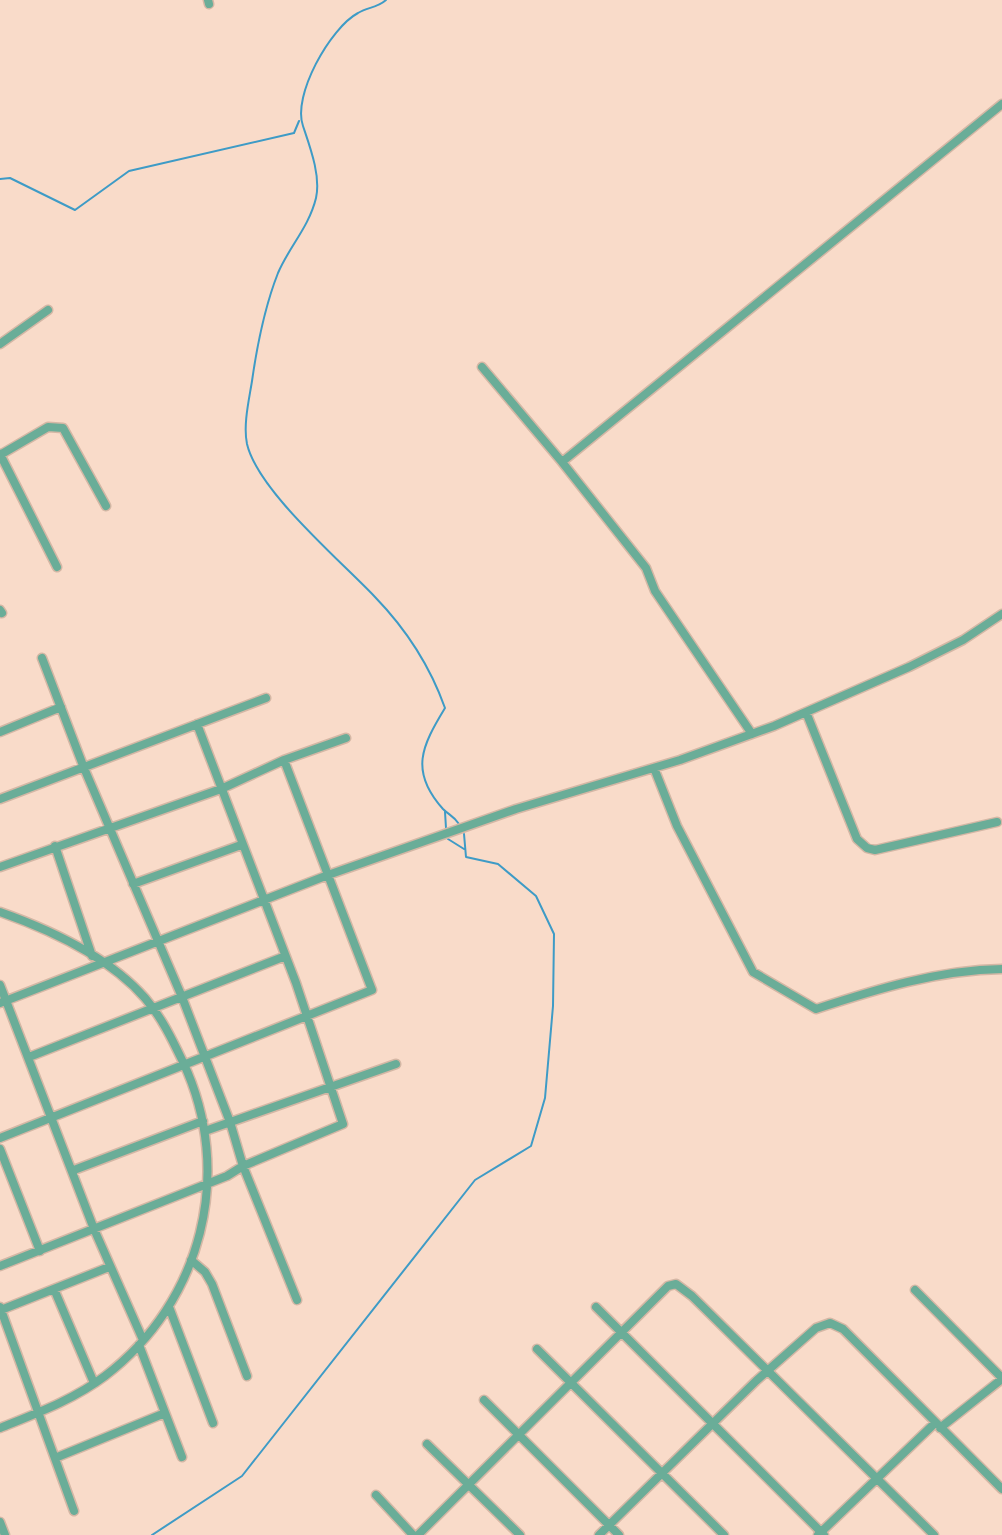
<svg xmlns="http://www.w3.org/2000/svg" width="1002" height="1535" viewBox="0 0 1002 1535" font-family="'Crimson Pro',serif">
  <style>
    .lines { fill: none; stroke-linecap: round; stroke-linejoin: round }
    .stream { stroke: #3e9bc6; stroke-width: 2 }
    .minor-casing { stroke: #d4b7a5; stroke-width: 11 }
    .minor { stroke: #6aad98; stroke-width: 8 }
  </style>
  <rect width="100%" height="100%" fill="#f9dbc9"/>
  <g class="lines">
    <path class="stream" d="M386 0C377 8 368 7 358 13 330 28 292 96 303 126 310 147 321 176 316 198 309 227 289 247 278 273 265 306 257 346 252 381 249 400 243 425 247 444 258 491 341 561 375 597 406 629 430 666 445 708 422 746 409 771 443 809 449 815 454 816 459 824
      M0 179 10 178 75 210 129 171 294 133 299 121
      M445 812 446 828
      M448 839 464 849
      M152 1535 242 1476 475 1180 531 1146 545 1098 553 1006 554 934 536 896 498 864 466 857 464 834"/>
    <defs>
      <path id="minor" d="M208 0 209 4
        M0 344 48 310
        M482 367 562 462 646 568 655 591 752 734
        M0 454 57 567
        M0 455 48 427 63 428 106 506
        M562 462 1002 104
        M0 610 2 613
        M42 658 84 768 182 997 230 1122 243 1166 297 1300
        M806 712 857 839 867 848 875 850 997 822
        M0 732 61 707
        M654 768 677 826 753 972 816 1009C877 989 938 970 1002 969
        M0 799 266 698
        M55 846 92 956
        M0 867 221 789 284 760 346 738
        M133 884 241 845
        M0 912C51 930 109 957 145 998 162 1018 172 1039 183 1062 235 1173 202 1302 105 1376 73 1400 37 1413 0 1428
        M0 985 94 1229 143 1340
        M0 1003 328 875 516 809 680 760 774 726 909 667 963 640 1002 614
        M29 1057 283 957
        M205 1131 396 1064
        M0 1138 372 990 284 760
        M0 1149 40 1251
        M74 1170 203 1121
        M191 1260 205 1272 212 1284 247 1376
        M0 1266 227 1176 243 1166 343 1124 296 983 197 724
        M54 1289 94 1383
        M915 1290 1002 1378
        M0 1307 74 1511
        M169 1307 213 1423
        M596 1307 824 1535
        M1 1310 109 1267
        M139 1345 182 1457
        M537 1349 724 1535
        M484 1400 619 1535
        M940 1428 1002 1379
        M427 1444 520 1535
        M55 1458 165 1413
        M376 1495 413 1535
        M0 1522 5 1535
        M418 1535 668 1286 676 1284 692 1296 934 1535
        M599 1535 756 1381 816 1328 830 1323 843 1329 1002 1489
        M818 1535 935 1423"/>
    </defs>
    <use href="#minor" class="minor-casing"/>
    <use href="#minor" class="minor"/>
  </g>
</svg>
